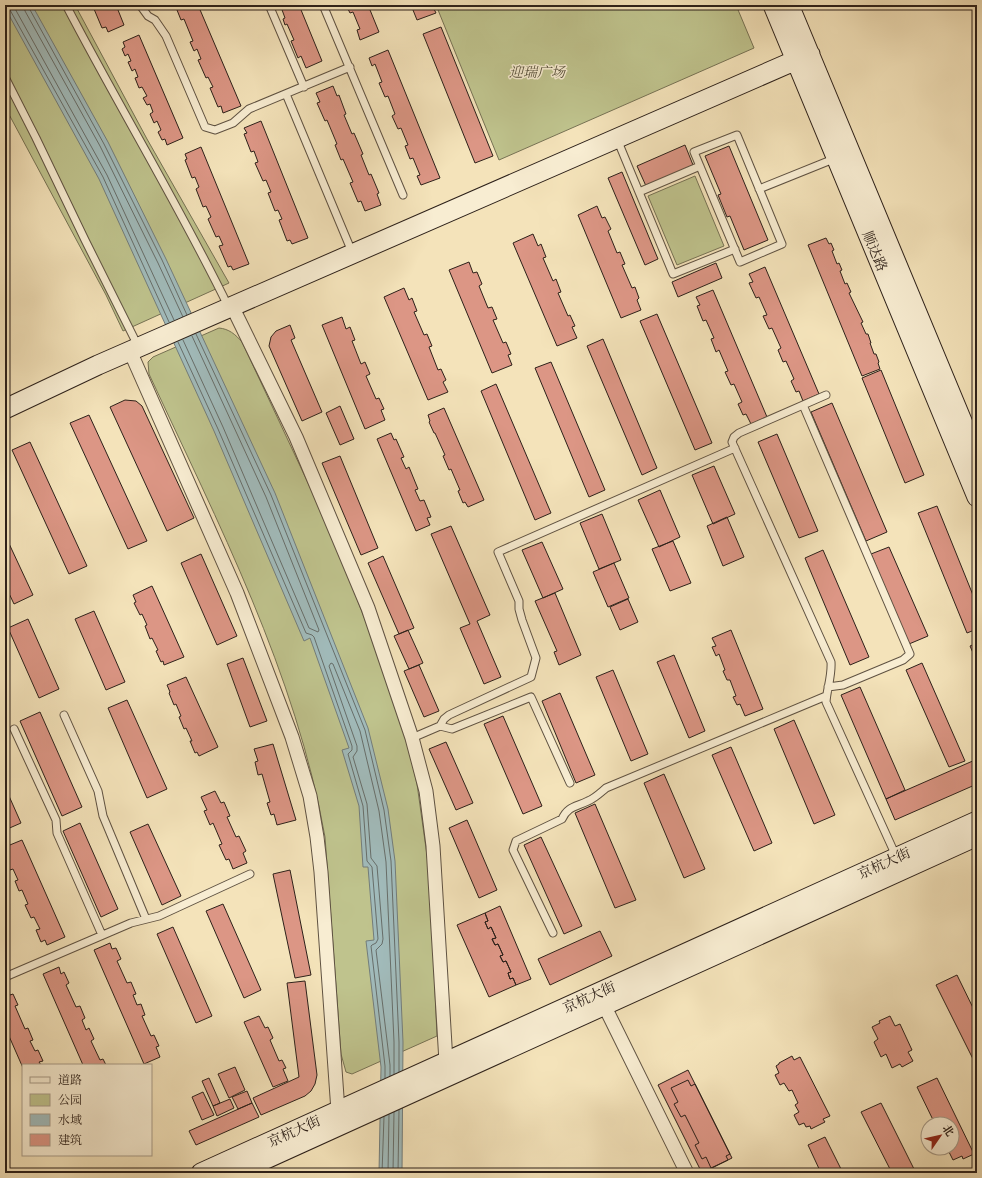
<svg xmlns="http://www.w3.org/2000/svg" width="982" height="1178" viewBox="0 0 982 1178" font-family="'Libre Caslon Text','Noto Serif SC',serif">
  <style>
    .green { fill: #bfc38d; stroke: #767254 }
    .water { fill: #a1bbbb; stroke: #737d7b }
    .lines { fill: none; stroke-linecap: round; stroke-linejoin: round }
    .shore { stroke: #676e6a; stroke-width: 1 }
    .building { fill: #dc9685; stroke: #2d211a }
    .lane-casing { stroke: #5f5242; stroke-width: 9 }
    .street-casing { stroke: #5f5242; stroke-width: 15 }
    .secondary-casing { stroke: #2d211a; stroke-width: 21 }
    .lane { stroke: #f8edd2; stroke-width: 7 }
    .street { stroke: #f8edd2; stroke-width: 13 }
    .secondary { stroke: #f8edd2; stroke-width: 19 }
    .labels { text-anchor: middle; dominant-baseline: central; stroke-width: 3; stroke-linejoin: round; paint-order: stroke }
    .park-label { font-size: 14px; font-style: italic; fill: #59523c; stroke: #f8edd2 }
    .street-label { font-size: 14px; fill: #2d211a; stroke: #f8edd2 }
  </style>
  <rect width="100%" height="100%" fill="#f4e3ba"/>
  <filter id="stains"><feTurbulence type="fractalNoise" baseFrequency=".005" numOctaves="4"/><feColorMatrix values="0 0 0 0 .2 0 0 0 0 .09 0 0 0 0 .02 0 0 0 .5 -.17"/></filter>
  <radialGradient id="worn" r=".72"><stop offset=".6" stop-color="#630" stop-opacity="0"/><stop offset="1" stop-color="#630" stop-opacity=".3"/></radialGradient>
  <path class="green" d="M5 5H75L147 139 229 283 123 331 106 295 5 107Z
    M436 5H736L754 48 499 160Z
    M695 176 724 246 677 265 648 196Z
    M219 328C229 329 235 334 242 342L316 500 352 586 374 643 408 744 417 784 430 877 437 1036 352 1074 346 1072 341 1054 325 837C296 673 218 523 149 374L148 362 153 357Z"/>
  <path class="water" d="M5 5H32L108 142 166 259 275 493 368 728 388 809 395 861 403 1042 402 1173H379L381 1067 366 941 374 940 368 867H363L359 806 342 750 349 748 310 638 304 641 214 431 99 179 5 8Z"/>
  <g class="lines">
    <path class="shore" d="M13 5 107 175 174 320
      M24 5 25 11 100 146 158 263 183 317
      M29 5V8L104 144 162 260 187 315
      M5 7 10 10 103 177 169 322
      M196 334 271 495 365 730 384 810 391 861 399 1042V1072
      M183 340 223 427 309 628 318 632 319 630 266 497 192 336
      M178 342 218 429 306 633 312 635 314 637 352 746V750L348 754 363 806 367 861 372 867 378 939 376 943 372 945 371 946 385 1066V1078
      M390 1076V1065L376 950 382 944 383 939 377 866 371 858 367 804 353 757 357 751V746L329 666 331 663 333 664 360 731 379 811 386 862 394 1042V1074
      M382 1173 384 1117
      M388 1173 389 1115
      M393 1173 394 1112
      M398 1173 399 1110"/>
  </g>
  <path class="building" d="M97 5H116L124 25 108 32 106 27 102 28 94 9 98 8Z
    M175 5H198L241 106 223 113 221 106 218 107 210 88 213 87 208 77 206 78 198 60 201 59 197 49 194 51 190 42 193 41 184 19 181 20Z
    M277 5H299L322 61 306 68 301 56 298 58 291 41 294 40 287 24 285 25 283 19 285 18 281 7 278 8Z
    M346 5H368L379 32 360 40 357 30 360 29 353 12 350 13Z
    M411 5H432L436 13 417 20Z
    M441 27 493 156 475 163 423 34Z
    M139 35 183 138 167 145 165 139 162 140 158 132 161 130 157 121 154 123 150 114 153 112 150 104 147 105 143 98 147 96 142 87 139 88 135 78 138 77 135 69 132 71 128 62 131 61 128 54 125 56 122 49 125 47 123 42Z
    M388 50 440 178 421 185 417 176 420 175 413 158 410 159 405 146 408 145 401 128 398 129 392 116 395 114 388 96 385 97 379 83 382 82 375 64 372 66 369 58Z
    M333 86 337 96 339 95 346 114 344 115 352 134 354 133 363 154 361 155 369 175 371 174 379 193 377 194 381 205 365 211 361 201 358 202 350 183 353 182 343 159 341 160 335 145 337 144 327 120 325 121 317 103 320 102 316 93Z
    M261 121 308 238 292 244 290 240 287 241 279 220 282 219 278 210 275 211 268 193 271 192 266 180 263 181 255 163 258 162 254 151 251 152 244 134 247 133 244 128Z
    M685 145 693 165 646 186 637 166Z
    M729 146 768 240 744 250 730 216 727 217 718 195 721 194 705 156Z
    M201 147 249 264 233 270 231 266 228 267 219 246 223 245 219 236 216 237 208 219 211 217 206 206 203 207 196 189 199 187 195 177 192 178 185 160 187 159 185 154Z
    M622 172 658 259 645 265 608 178Z
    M597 206 602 218 605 217 611 229 608 231 617 253 620 252 625 264 622 265 632 288 635 287 639 298 637 300 641 310 621 318 578 215Z
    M533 234 538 246 541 244 546 257 543 258 553 281 556 279 561 292 558 293 568 316 570 315 575 326 572 327 577 338 557 346 513 243Z
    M826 238 829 244 831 243 834 250 832 251 837 264 839 263 842 270 840 271 845 284 847 283 851 292 849 293 863 322 861 323 866 334H868L871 343H870L874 354H876L879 362 878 363 880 369 862 376 808 245Z
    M469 262 473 273 477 272 482 284 479 286 488 308 492 307 497 319 493 320 503 343 506 342 511 354 508 355 512 365 492 373 449 270Z
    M716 263 722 278 678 297 672 282Z
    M765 267 819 394 803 401 799 391 796 392 791 381 794 379 786 361 783 362 778 350 781 348 772 328 769 329 763 316 767 315 759 297 756 298 749 283 753 282 749 274Z
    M404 288 409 300 412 298 417 311 414 312 424 335 427 334 432 346 429 347 438 370 441 369 446 380 443 382 448 392 428 400 384 297Z
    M713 290 767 417 751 424 746 414 743 415 738 404 742 402 734 384 731 385 725 372 728 371 719 350 716 352 711 339 714 338 706 320 703 321 697 306 700 305 696 297Z
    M657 314 712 443 695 450 640 321Z
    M342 317 346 329 350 327 355 340 352 341 361 364 365 362 370 374 366 376 376 399 379 398 384 409 381 410 385 420 365 429 322 325Z
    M290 325 295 338 291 340 322 412 302 421 269 346 271 337 276 331Z
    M603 339 657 468 642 475 587 346Z
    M551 362 605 490 589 497 535 368Z
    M881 370 924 475 905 483 862 378Z
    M496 384 551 513 535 520 481 391Z
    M125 400 136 401 142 406 194 518 167 531 110 407Z
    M832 403 887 532 866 541 811 412Z
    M340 406 354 439 340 445 326 413Z
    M444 408 484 500 468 507 465 502 463 503 458 491 460 490 451 469 449 470 443 456 445 455 435 433H434L429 422 430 421 428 415Z
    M89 415 147 541 128 549 70 423Z
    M391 433 394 440 396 439 404 457 401 458 406 469 409 467 418 489 415 490 420 501 424 500 431 517 427 518 430 525 416 531 377 439Z
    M777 434 818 531 799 538 758 442Z
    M30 442 87 566 69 574 12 450Z
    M340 456 378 548 361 555 322 463Z
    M714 466 735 514 713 524 692 475Z
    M660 490 680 537 659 547 638 500Z
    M937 506 977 605V629L967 633 918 513Z
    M602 514 621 560 599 569 580 523Z
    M727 517 744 557 723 566 707 526Z
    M451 526 490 615 477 621 501 677 484 684 460 628 470 624 431 534Z
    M5 535 33 595 14 604 5 585Z
    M673 541 691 583 670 591 652 549Z
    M542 542 563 589 543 598 522 550Z
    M889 547 928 636 909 644 871 554Z
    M823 550 869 657 850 665 805 558Z
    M201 554 237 636 217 645 181 563Z
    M383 556 414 628 399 634 368 563Z
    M614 563 629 598 608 607 593 572Z
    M152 586 184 657 164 665 163 661 161 662 156 651 158 650 152 638 150 639 145 626 147 625 142 614 140 615 134 603 136 602 133 595Z
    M555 593 581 655 559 665 554 652 557 651 535 601Z
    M628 599 638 622 620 630 610 607Z
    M94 611 125 682 106 690 75 619Z
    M28 619 59 689 39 698 8 628Z
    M408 630 423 663 409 669 394 636Z
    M731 630 763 709 745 716 740 704 737 705 733 697 736 696 730 680H727L723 671 725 670 719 654 716 656 712 647 716 646 712 638Z
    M977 643V662L970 646Z
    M674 655 705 731 689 738 657 662Z
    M243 658 267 721 250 727 227 664Z
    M922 663 965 761 949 767 906 670Z
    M419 665 439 711 424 717 404 671Z
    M613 670 648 754 631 761 596 677Z
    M186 677 218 747 199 756 197 752 195 753 190 741H192L186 728 184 729 179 717 181 716 176 704 174 705 169 693 170 692 167 685Z
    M860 687 905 790 886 799 841 695Z
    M560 693 595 775 576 783 542 701Z
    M127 700 167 789 147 798 108 708Z
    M40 712 82 807 62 816 20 721Z
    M503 716 542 806 523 814 484 724Z
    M794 720 835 815 814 824 774 729Z
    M446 742 473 803 456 810 429 749Z
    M273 744 296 820 277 825 274 814 271 815 267 803 270 802 262 774 258 775 255 762 258 761 254 749Z
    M731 747 772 843 754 851 712 755Z
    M975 760 977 764V784L895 820 886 799Z
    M664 774 705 869 684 878 644 783Z
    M5 787 21 823 5 830Z
    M215 791 221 803 224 802 230 816 227 817 236 837 239 836 246 851 243 853 247 863 233 869 229 859 226 860 219 845 222 844 213 823 210 825 204 811 207 810 201 797Z
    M595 804 636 900 615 908 575 813Z
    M467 820 497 890 479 898 449 828Z
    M80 823 118 909 101 917 63 831Z
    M148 824 181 896 162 905 130 832Z
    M541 837 582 926 564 934 524 845Z
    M22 840 65 937 47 945 45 940 41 942 36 930 40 929 34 917 31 918 25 905 28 904 22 890 19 891 15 881 18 880 13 869 10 870 6 859 8 858 5 851V847Z
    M290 870 311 975 295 978 273 874Z
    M223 904 261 990 244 998 206 911Z
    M500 906 531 979 516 985 513 978 510 979 508 973 511 972 506 961 503 962 500 956 503 955 498 944 495 945 492 939 496 938 491 927 488 929 485 922 488 921 485 913Z
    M485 913 488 921 485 922 488 929 491 927 496 938 492 939 495 945 498 944 503 955 500 956 503 962 506 961 511 972 508 973 510 979 513 978 516 985 489 997 457 925Z
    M173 927 212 1016 196 1023 157 934Z
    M600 931 612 956 550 985 538 959Z
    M110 943 112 949 116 948 121 959 117 961 127 983 131 982 136 994 133 995 137 1005 141 1004 145 1015 142 1016 151 1036 154 1035 159 1046 156 1047 160 1057 144 1064 94 950Z
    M59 967 61 974 64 972 69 983 66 985 76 1007 80 1006 85 1018 82 1020 86 1030 89 1028 94 1039 91 1041 100 1060 103 1059 106 1065H83L43 974Z
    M957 975 977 1016V1067L936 985Z
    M305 981 317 1075 315 1084 311 1091 305 1096 261 1115 253 1098 299 1077 287 983Z
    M5 989H7L10 995 13 994 18 1005 15 1006 25 1029 28 1028 33 1040 30 1041 35 1051 38 1050 43 1061 39 1062 41 1065H23V1068L5 1027Z
    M259 1016 265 1028 268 1027 273 1038 270 1040 279 1061 282 1060 286 1068 283 1069 288 1081 273 1087 244 1022Z
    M890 1016 895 1026 900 1024 912 1050 908 1052 913 1061 902 1067 900 1064 892 1068 886 1054 881 1057 874 1042 878 1039 872 1027 880 1023 879 1021Z
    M792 1056 794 1060 800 1057 830 1116 823 1119 825 1122 811 1129 810 1126 806 1127 804 1123 799 1125 794 1115 799 1112 795 1105 798 1103 792 1090 789 1091 784 1083 780 1085 775 1075 779 1073 776 1066 779 1064V1063Z
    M235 1067 245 1090 229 1098 218 1074Z
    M688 1070 732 1158 702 1173 658 1085Z
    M209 1078 220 1103 213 1106 202 1081Z
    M937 1078 974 1154 963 1159 962 1156 953 1160 947 1148H952V1124H935L917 1087Z
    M688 1080 691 1086 695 1084 730 1154 726 1156 728 1160 711 1168 706 1157 702 1159 695 1145 699 1143 685 1115 681 1117 674 1104 678 1102 671 1088Z
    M247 1091 252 1103 238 1109 232 1097Z
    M203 1092 214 1115 202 1120 192 1097Z
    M230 1099 234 1108 217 1116 213 1106Z
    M252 1103 259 1117 196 1145 189 1131Z
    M881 1103 916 1173H892L861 1112Z
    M825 1137 843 1173H821L808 1145Z"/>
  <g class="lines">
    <defs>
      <path id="lane" d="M66 5C119 107 179 205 229 308
        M140 5 148 16 155 20 166 36 205 127 215 130 233 123 249 109 350 67
        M269 5 304 87
        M323 5 403 195
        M5 77 36 138 85 240 138 346
        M286 94 352 252
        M737 135 782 244 740 262 694 152Z
        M617 139 673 274 735 249
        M759 189 836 158
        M639 192 700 166
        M826 395 739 433 734 437 732 442 831 662C832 676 827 688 826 702L896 856
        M803 405 910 654 903 660 843 685 828 687
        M64 715 98 791 103 816 146 919
        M440 726 452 729 531 697 570 783
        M14 729 56 820 57 833 102 935
        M412 738 440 726 444 719 449 715 531 677 536 658 522 620 519 609V601L498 552 735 448
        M553 933 513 850 516 841 562 819C568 806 576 807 588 801 595 798 600 793 606 788L826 696
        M5 977 131 923 159 916 250 874"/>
      <path id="street" d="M232 306 296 437 368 608 412 738 426 791 433 846 446 1062
        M130 351 237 593 292 737 310 796 317 837 321 872 338 1111
        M604 1005 687 1173"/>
      <path id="secondary" d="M773 5 977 497
        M789 5 977 457
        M5 409 98 365 810 54
        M201 1173 977 821
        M235 1173 977 836"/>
    </defs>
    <use href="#lane" class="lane-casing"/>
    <use href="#street" class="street-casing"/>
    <use href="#secondary" class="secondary-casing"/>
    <use href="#lane" class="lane"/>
    <use href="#street" class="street"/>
    <use href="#secondary" class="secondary"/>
  </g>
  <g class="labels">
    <g class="park-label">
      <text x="537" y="72">迎瑞广场</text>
    </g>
    <g class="street-label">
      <text transform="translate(875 251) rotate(67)">顺达路</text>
      <text transform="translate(884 863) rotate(-24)">京杭大街</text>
      <text transform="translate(589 997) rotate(-24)">京杭大街</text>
      <text transform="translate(294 1131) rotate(-24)">京杭大街</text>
    </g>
  </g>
  <rect width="982" height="1178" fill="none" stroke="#f4e3ba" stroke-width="20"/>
  <rect x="6" y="6" width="970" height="1166" fill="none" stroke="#2d211a" stroke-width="2"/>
  <rect x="10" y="10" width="962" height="1158" fill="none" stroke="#2d211a"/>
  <rect x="22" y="1064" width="130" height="92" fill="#f8edd2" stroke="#a79b88"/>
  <rect x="30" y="1077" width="20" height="6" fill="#f8edd2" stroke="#a79b88"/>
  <text x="58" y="1084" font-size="12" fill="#2d211a">道路</text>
  <rect x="30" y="1094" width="20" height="12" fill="#bfc38d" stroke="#a79b88"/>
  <text x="58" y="1104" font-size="12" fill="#2d211a">公园</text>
  <rect x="30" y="1114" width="20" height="12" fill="#a1bbbb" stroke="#a79b88"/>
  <text x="58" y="1124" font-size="12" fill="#2d211a">水域</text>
  <rect x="30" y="1134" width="20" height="12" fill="#dc9685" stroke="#a79b88"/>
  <text x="58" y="1144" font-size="12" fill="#2d211a">建筑</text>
  <g transform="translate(940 1136) rotate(56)"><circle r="19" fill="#f8edd2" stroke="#a79b88"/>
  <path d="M0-3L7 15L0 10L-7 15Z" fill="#8f2418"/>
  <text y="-6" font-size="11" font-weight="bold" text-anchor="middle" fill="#2d211a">北</text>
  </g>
  <rect width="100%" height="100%" filter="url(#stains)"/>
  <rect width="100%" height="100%" fill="url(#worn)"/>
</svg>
